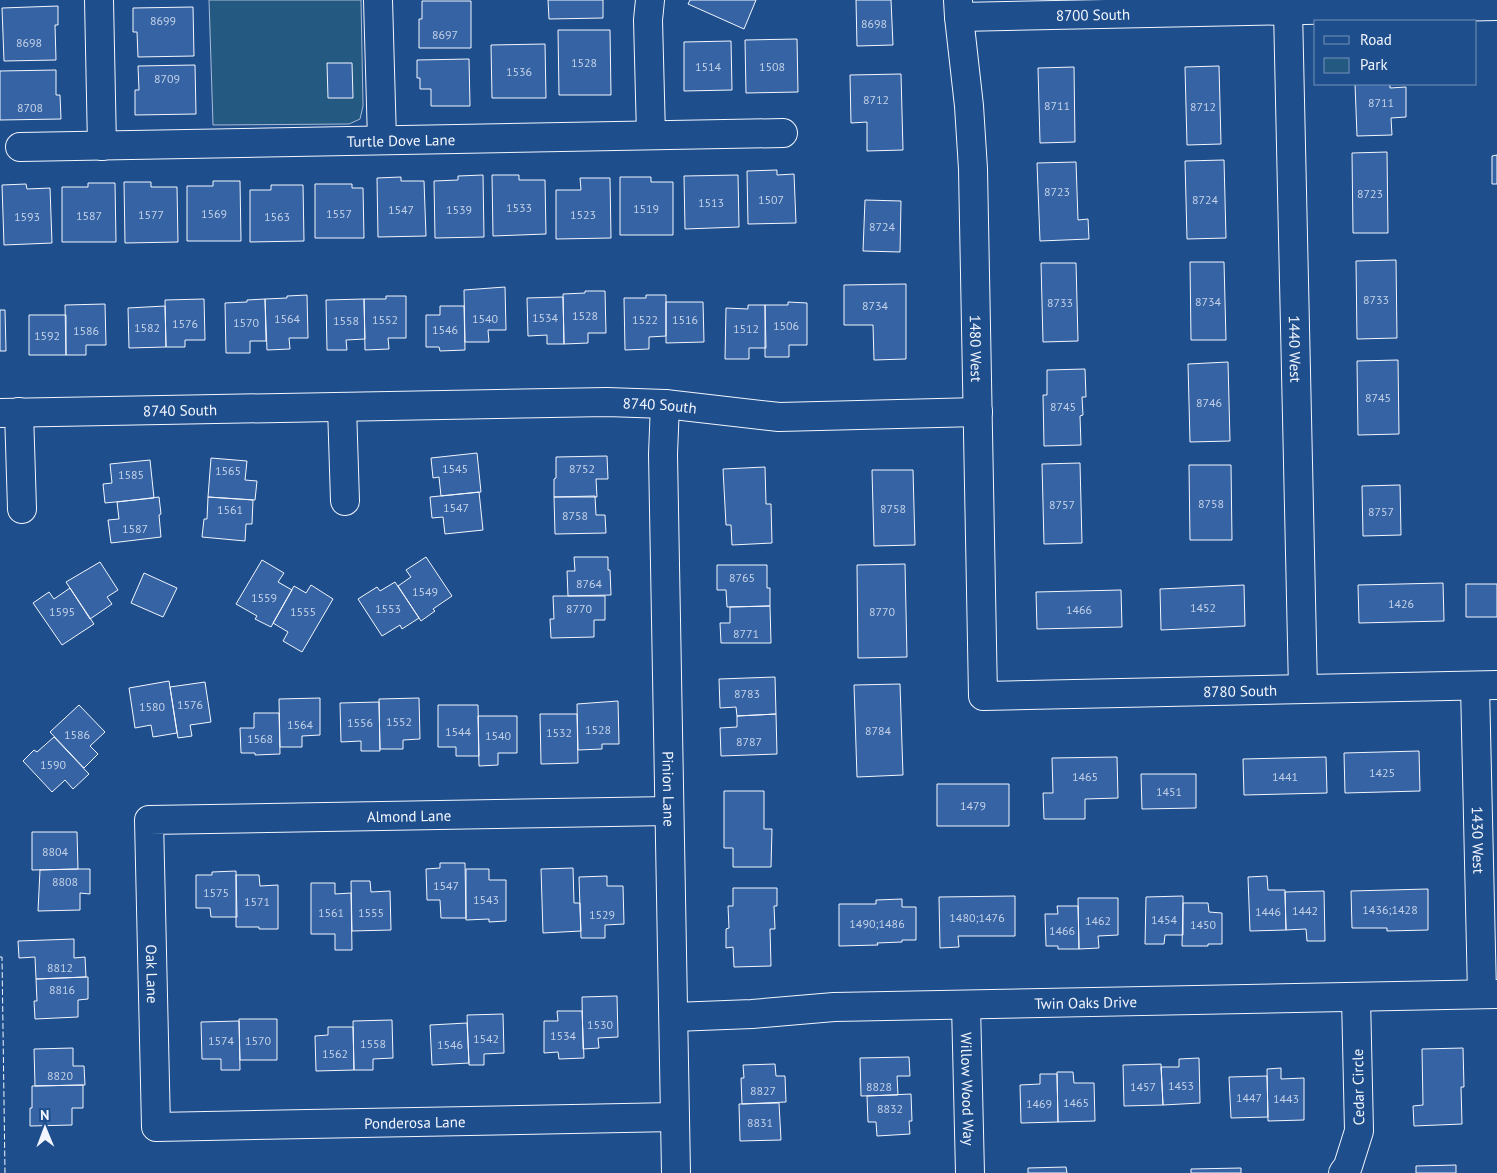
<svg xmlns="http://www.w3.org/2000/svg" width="1497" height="1173" viewBox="0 0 1497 1173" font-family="'PT Sans',sans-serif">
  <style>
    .green { fill: #245a82; stroke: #a8bbd7 }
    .building { fill: #3563a3; stroke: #f2f6ff }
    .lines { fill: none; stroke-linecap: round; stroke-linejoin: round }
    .minor-casing { stroke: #f2f6ff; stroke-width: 30 }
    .minor { stroke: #1f4e8c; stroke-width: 28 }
    .fence { stroke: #f2f6ff; stroke-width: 1; stroke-dasharray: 6 2.5; stroke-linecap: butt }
    .labels { text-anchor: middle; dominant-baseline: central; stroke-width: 4; stroke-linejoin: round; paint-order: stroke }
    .number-label { font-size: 12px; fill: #c3d1e8 }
    .street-label { font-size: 15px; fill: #f2f6ff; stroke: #1f4e8c }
  </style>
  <rect width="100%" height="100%" fill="#1f4e8c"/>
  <path class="green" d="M209 0H361L363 106 360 119 349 124 213 125Z"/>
  <path class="building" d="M548 0H603V18L549 19Z
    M690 0H756L744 29 688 4Z
    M856 0H891L893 45 857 46Z
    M422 1H471V48H419V19H422Z
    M58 6V25H55L56 60 4 61 2 8Z
    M193 7 194 56 138 57 137 32H133V8Z
    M558 30H610L611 95H559Z
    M797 39 798 92 746 93 745 40Z
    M731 41 732 90 684 91V42Z
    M545 44 546 98H492L491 45Z
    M469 59 470 106H431V89H420V78H417V60Z
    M327 63H352L353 98H328Z
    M195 65 196 114 135 115V90H139L138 66Z
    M1219 66 1221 144 1187 145 1185 67Z
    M1074 67 1075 142 1040 143 1038 68Z
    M56 70V95H60L61 119 0 120V71Z
    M901 74 903 150 867 151V122L851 123 850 75Z
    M1355 84H1390V88L1406 87V117L1391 118 1392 135 1357 136Z
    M1387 152 1388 233H1353L1352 153Z
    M1497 155V184H1492V156Z
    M1224 160 1226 238 1187 239 1185 161Z
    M1076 162 1078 220 1088 219 1089 239 1040 241 1037 163Z
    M777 170V175L794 174 796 223 748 224 747 171Z
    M483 175 484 237 435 238 434 181 458 180V176Z
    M492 175H519V180H545L546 234 493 236Z
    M738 175 739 227 685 229 684 176Z
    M401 177V181H424L426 236 378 237 377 178Z
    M620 177H651V182H673V235H620Z
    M580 178H610L611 238 556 239V190H581Z
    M213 181H240L241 241H187V186H213Z
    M124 182H151V187H177L178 242 125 243Z
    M88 183H115L116 242H62V187H88Z
    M26 184 27 189 50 188 52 243 4 245 2 185Z
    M315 184H352V188H363L364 238H315Z
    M271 185H303L304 241 250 242V190H271Z
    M865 200 901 201 900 252 863 251Z
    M1396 260 1397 338 1357 339 1356 261Z
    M1190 262H1224L1226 340H1191Z
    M1041 263H1076L1078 341 1043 342Z
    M906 284V359L874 360 873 325H844V285Z
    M505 287 506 330H488L489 342H465L464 290Z
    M585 291H605L606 333H588V343L564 344 563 294 585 293Z
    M307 295 308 338H289L290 349 267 350 265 299 287 298V296Z
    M646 295H666V336L649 337V349L625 350 624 298H646Z
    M386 296H406V338H388L389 349 365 350 364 299H386Z
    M563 297 564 344H547V335L528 336 527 298Z
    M204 299 205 340H185V347H166L165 300Z
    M265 299 266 341H250V353H226L225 303 247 302V300Z
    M364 299 365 339 346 340 347 350H327L326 300Z
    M666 302H703L704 342 666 343Z
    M788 302 807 303V345H789V357H765V305H788Z
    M105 304 106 345H86V355H66L65 305Z
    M748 305H765L766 348H749V359H725L726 308 748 309Z
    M165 306 166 347 129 348 128 308Z
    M440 306H464L465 350 440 351 439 347H426V315H440Z
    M0 310H5L6 351H0Z
    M29 315H66V355H29Z
    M1398 360 1399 434 1358 435 1357 361Z
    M1228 362 1230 441 1190 442 1188 364Z
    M1085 369 1086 397H1082L1083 415 1080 416 1081 445 1044 446 1043 395H1047V370Z
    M477 453 481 492 441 496 439 477 433 478 431 458Z
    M607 456 608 479H596L597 497H554V479L556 478V457Z
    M211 458 247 461 245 480 257 481 255 500 208 497Z
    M150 460 154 498 105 503 103 484 112 483 110 464Z
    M1080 463 1082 543 1044 544 1042 464Z
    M1189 465H1231L1232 540H1190Z
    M765 467 766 504H771L772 543 732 545 731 525H726L723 469Z
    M872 470H913L915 545 874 546Z
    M1400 485 1401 535 1363 536 1362 486Z
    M479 492 483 530 445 534 443 517 432 518 430 497Z
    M595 496 596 515H605L606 533 555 534 554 497Z
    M159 497 161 514 159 515 161 537 111 543 108 520 119 519 117 502Z
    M208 497 253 500 252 524H246L245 541 202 537 204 519H207Z
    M426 557 452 596 433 609 435 611 421 621 398 586 411 577 406 570Z
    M574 557H608V570H610L611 595 568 596 567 571H575Z
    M262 560 284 573 278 582 292 590 271 627 255 619 257 616 236 604Z
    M100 562 118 590 107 597 112 604 90 619 66 582Z
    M905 564 907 657 858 658 857 565Z
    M717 565H767V588H770V606L727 607 726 590H717Z
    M144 573 177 588 163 617 131 603Z
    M395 582 419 618 402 629 400 625 382 636 358 599 377 587 380 591Z
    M1443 583 1444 621 1359 623 1358 585Z
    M1466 584H1497V617H1466Z
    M311 585 333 599 302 652 283 641 288 632 273 623 294 586 306 593Z
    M1244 585 1245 626 1161 630 1160 589Z
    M70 588 94 624 62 645 33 603 49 592 54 599Z
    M1121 590 1122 627 1037 629 1036 592Z
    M553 596H605V620H594V637L551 638 550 619H554Z
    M770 606 771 643H721L720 623H730V607Z
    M775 677 776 714 737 716 736 707 720 708 719 679Z
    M169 681 177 733 153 737 151 725 135 728 129 688Z
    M205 682 211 722 190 725 192 736 178 738 170 687Z
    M900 684 903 775 857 777 854 685Z
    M320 698V735L302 736V747H280L279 699Z
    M419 698 420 739 403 740V749H380L379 699Z
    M618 701 619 744H602V749L578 750 577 704Z
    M379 702 380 751H361V741L341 742 340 703Z
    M79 705 105 732 90 746 98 754 84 768 50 732Z
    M438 705H478L479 756H456V747H438Z
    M254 713H279L280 754 255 755V753H241L240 728H254Z
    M540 714H577L578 763 541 764Z
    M776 714 777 754 721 756 720 728 737 727V716Z
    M478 716H517V753H498V765L479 766Z
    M54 737 89 774 73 789 65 780 52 792 23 761 34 750 37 752Z
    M1419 751 1420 791 1345 793 1344 753Z
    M1117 757 1118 798 1085 799V819H1044L1043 793H1053L1052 758Z
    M1326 757 1327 793 1244 795 1243 759Z
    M1141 774H1196V808L1142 809Z
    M937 784H1009V826H937Z
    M724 791H764V829H772L771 867H733V848H724Z
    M32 832H77L78 869 32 870Z
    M440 863H465L466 918H441L440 900H427L426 869 440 868Z
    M573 868 574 903H580L581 931 543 933 541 869Z
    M78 869H90V894L80 893V910L38 911 40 870Z
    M466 869H489V880H506V921L489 922V919L466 920Z
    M236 871 237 917H211L210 908H196V875H212V872Z
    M236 875H259L260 886 278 885V929H259V927H236Z
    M607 876V886H623L624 924 605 925V938H581L579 877Z
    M1267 876 1268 890H1285L1286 930 1250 931 1248 877Z
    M351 881H370L371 892 390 891 391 930 352 931Z
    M311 883H335V894L351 893 352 950H335V934H311Z
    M733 888H777V906H774L775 929H770L771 966 734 967 733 947 726 948V929L729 928 728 906H733Z
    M1428 889V930L1387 931V928H1352L1351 891Z
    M1324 891 1325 941H1307L1306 929 1286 930 1285 892Z
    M1015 896V936H958L959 947 940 948 939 897Z
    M1183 896V935H1165L1164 944H1145L1146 897Z
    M1078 898H1118V935L1098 936 1099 948 1079 949Z
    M902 899V907H916V940H902V942L877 943 878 945 839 946V904H876V900Z
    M1183 903H1208L1209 912 1222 913V944H1208V946H1182Z
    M1057 906H1078L1079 949H1058V946H1046L1045 914H1058Z
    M74 939V958L85 957 86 977 36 979 35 957 19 958 18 941Z
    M86 977H88V999L78 1000V1017L35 1019 34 1001H37L36 979Z
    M617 996 618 1037 598 1038 599 1048 583 1049 582 997Z
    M557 1011H582L584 1058 559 1059 558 1052 544 1053V1021H558Z
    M503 1014 504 1053 484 1054V1065H469L467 1015Z
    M239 1019H277V1060H240Z
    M392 1020 393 1058 373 1059V1070H354L353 1021Z
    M239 1021 240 1070H221V1059H202L201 1022Z
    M467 1023 469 1063 432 1065 430 1025Z
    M328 1027H353L354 1070 316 1071 315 1036 328 1035Z
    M73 1048V1066H84L85 1085 35 1086 34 1049Z
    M1463 1048 1464 1087H1461L1462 1124 1414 1126 1413 1106 1423 1105 1422 1049Z
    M909 1057 910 1076H897L898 1095 861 1096 860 1058Z
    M1199 1058 1200 1103 1163 1105 1161 1067H1179V1059Z
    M775 1064 776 1076H785L786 1102 742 1104 741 1078H744L743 1065Z
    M1161 1064 1163 1105 1124 1106 1123 1065Z
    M1281 1068V1079L1304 1078V1120L1268 1121 1267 1069Z
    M1057 1072H1073L1074 1083H1094L1095 1121 1058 1122Z
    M1040 1074H1057L1058 1122 1021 1123 1020 1085 1040 1084Z
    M1267 1076 1268 1117 1231 1118 1229 1077Z
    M83 1085V1108H72V1125L30 1126V1108H32V1086Z
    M911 1094 912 1121H909L910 1134 877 1136 876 1122H868L867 1096Z
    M779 1103 781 1140 740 1141 739 1104Z
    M1456 1165V1173H1416V1166Z
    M1066 1167 1067 1173H1028V1168Z
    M1241 1168V1173H1191V1169Z"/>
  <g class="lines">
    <defs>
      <g id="minor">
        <path d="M99 0 102 146"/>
        <path d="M378 0 382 140"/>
        <path d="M650 0 648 20 651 135"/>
        <path id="s1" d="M958 0 959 17 969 106 973 169 983 696 1497 685"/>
        <path id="s2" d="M1288 10 1303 689"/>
        <path id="s3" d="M959 17 1497 6"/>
        <path id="s4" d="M20 147 783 133"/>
        <path id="s5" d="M665 404 663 454 676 1173"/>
        <path d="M342 407 345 501"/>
        <path d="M19 412 22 509"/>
        <path id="s6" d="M0 413 607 402 665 404 779 417 978 412"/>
        <path id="s7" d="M1475 686 1482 994"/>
        <path id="s8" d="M669 811 149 820 156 1127 675 1117"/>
        <path id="s9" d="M966 1005 970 1173"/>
        <path id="s10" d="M674 1017 752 1014 834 1007 1497 994"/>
        <path d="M1343 1173 1348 1166 1359 1131 1356 997"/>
      </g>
    </defs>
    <use href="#minor" class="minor-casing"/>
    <use href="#minor" class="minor"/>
    <path class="fence" d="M0 957H2L5 1173"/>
  </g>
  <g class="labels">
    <g class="number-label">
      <text x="163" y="20">8699</text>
      <text x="874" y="23">8698</text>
      <text x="445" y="34">8697</text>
      <text x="29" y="42">8698</text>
      <text x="584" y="62">1528</text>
      <text x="708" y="66">1514</text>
      <text x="772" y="66">1508</text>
      <text x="519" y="71">1536</text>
      <text x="167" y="78">8709</text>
      <text x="876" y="99">8712</text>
      <text x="1381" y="102">8711</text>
      <text x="1057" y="105">8711</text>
      <text x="1203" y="106">8712</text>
      <text x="30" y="107">8708</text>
      <text x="1057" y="191">8723</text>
      <text x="1370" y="193">8723</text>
      <text x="771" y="199">1507</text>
      <text x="1205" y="199">8724</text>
      <text x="711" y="202">1513</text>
      <text x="519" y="207">1533</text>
      <text x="646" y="208">1519</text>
      <text x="401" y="209">1547</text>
      <text x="459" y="209">1539</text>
      <text x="214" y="213">1569</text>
      <text x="339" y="213">1557</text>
      <text x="151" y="214">1577</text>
      <text x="583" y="214">1523</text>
      <text x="89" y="215">1587</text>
      <text x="27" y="216">1593</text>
      <text x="277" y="216">1563</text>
      <text x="882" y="226">8724</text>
      <text x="1376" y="299">8733</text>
      <text x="1208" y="301">8734</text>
      <text x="1060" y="302">8733</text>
      <text x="875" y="305">8734</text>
      <text x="585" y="315">1528</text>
      <text x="545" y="317">1534</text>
      <text x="287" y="318">1564</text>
      <text x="485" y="318">1540</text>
      <text x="385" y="319">1552</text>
      <text x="645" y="319">1522</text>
      <text x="685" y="319">1516</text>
      <text x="346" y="320">1558</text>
      <text x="246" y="322">1570</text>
      <text x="185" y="323">1576</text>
      <text x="786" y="325">1506</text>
      <text x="147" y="327">1582</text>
      <text x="746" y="328">1512</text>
      <text x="445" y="329">1546</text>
      <text x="86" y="330">1586</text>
      <text x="47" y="335">1592</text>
      <text x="1378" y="397">8745</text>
      <text x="1209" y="402">8746</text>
      <text x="1063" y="406">8745</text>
      <text x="455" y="468">1545</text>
      <text x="582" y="468">8752</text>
      <text x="228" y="470">1565</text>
      <text x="131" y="474">1585</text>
      <text x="1211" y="503">8758</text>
      <text x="1062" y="504">8757</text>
      <text x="456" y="507">1547</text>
      <text x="893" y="508">8758</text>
      <text x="230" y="509">1561</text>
      <text x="1381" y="511">8757</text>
      <text x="575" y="515">8758</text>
      <text x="135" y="528">1587</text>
      <text x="742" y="577">8765</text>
      <text x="589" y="583">8764</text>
      <text x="425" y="591">1549</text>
      <text x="264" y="597">1559</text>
      <text x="1401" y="603">1426</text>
      <text x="1203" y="607">1452</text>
      <text x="388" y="608">1553</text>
      <text x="579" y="608">8770</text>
      <text x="1079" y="609">1466</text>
      <text x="62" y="611">1595</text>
      <text x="303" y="611">1555</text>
      <text x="882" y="611">8770</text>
      <text x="746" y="633">8771</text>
      <text x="747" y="693">8783</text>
      <text x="190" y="704">1576</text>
      <text x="152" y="706">1580</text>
      <text x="399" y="721">1552</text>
      <text x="360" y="722">1556</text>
      <text x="300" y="724">1564</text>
      <text x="598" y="729">1528</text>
      <text x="878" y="730">8784</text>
      <text x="458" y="731">1544</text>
      <text x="559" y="732">1532</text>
      <text x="77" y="734">1586</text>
      <text x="498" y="735">1540</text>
      <text x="260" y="738">1568</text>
      <text x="749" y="741">8787</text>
      <text x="53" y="764">1590</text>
      <text x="1382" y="772">1425</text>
      <text x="1085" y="776">1465</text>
      <text x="1285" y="776">1441</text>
      <text x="1169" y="791">1451</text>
      <text x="973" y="805">1479</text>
      <text x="55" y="851">8804</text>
      <text x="65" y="881">8808</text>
      <text x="446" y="885">1547</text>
      <text x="216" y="892">1575</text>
      <text x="486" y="899">1543</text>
      <text x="257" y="901">1571</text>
      <text x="1390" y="909">1436;1428</text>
      <text x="1305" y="910">1442</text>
      <text x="1268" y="911">1446</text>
      <text x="331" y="912">1561</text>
      <text x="371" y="912">1555</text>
      <text x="602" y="914">1529</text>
      <text x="977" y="917">1480;1476</text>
      <text x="1164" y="919">1454</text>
      <text x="1098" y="920">1462</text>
      <text x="877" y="923">1490;1486</text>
      <text x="1203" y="924">1450</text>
      <text x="1062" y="930">1466</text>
      <text x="60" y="967">8812</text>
      <text x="62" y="989">8816</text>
      <text x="600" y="1024">1530</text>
      <text x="563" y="1035">1534</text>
      <text x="486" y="1038">1542</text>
      <text x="221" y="1040">1574</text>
      <text x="258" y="1040">1570</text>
      <text x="373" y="1043">1558</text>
      <text x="450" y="1044">1546</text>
      <text x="335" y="1053">1562</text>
      <text x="60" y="1075">8820</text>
      <text x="1181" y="1085">1453</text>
      <text x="879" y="1086">8828</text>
      <text x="1143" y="1086">1457</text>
      <text x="763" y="1090">8827</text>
      <text x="1249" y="1097">1447</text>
      <text x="1286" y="1098">1443</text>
      <text x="1076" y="1102">1465</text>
      <text x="1039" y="1103">1469</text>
      <text x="890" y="1108">8832</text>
      <text x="760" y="1122">8831</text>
    </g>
    <g class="street-label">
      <text stroke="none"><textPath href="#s3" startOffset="134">8700 South</textPath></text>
      <text stroke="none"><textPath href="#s4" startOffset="381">Turtle Dove Lane</textPath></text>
      <text stroke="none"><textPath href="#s1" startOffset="349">1480 West</textPath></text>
      <text stroke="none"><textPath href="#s2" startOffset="339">1440 West</textPath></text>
      <text stroke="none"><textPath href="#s6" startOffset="660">8740 South</textPath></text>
      <text stroke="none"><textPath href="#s6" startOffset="180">8740 South</textPath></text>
      <text stroke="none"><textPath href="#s1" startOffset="954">8780 South</textPath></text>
      <text stroke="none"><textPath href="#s5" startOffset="385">Pinion Lane</textPath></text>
      <text transform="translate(409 816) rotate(-1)">Almond Lane</text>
      <text stroke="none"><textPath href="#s7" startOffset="154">1430 West</textPath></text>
      <text stroke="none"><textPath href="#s8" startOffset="674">Oak Lane</textPath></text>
      <text stroke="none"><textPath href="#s10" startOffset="412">Twin Oaks Drive</textPath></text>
      <text transform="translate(1358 1087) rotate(-91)">Cedar Circle</text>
      <text stroke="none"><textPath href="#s9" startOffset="84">Willow Wood Way</textPath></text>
      <text stroke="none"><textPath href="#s8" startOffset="1086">Ponderosa Lane</textPath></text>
    </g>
  </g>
  <rect x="1314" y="20" width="162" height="65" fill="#1f4e8c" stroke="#7391ba"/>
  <rect x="1324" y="36" width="25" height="8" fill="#1f4e8c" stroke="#7391ba"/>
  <text x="1360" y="45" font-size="15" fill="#f2f6ff">Road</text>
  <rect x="1324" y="58" width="25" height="15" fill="#245a82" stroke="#7391ba"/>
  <text x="1360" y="70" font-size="15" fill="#f2f6ff">Park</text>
  <g transform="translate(45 1128) rotate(359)" stroke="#1f4e8c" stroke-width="4" paint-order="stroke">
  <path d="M0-4L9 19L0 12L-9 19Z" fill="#f2f6ff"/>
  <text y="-8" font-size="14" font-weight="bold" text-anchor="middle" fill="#f2f6ff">N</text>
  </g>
</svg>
